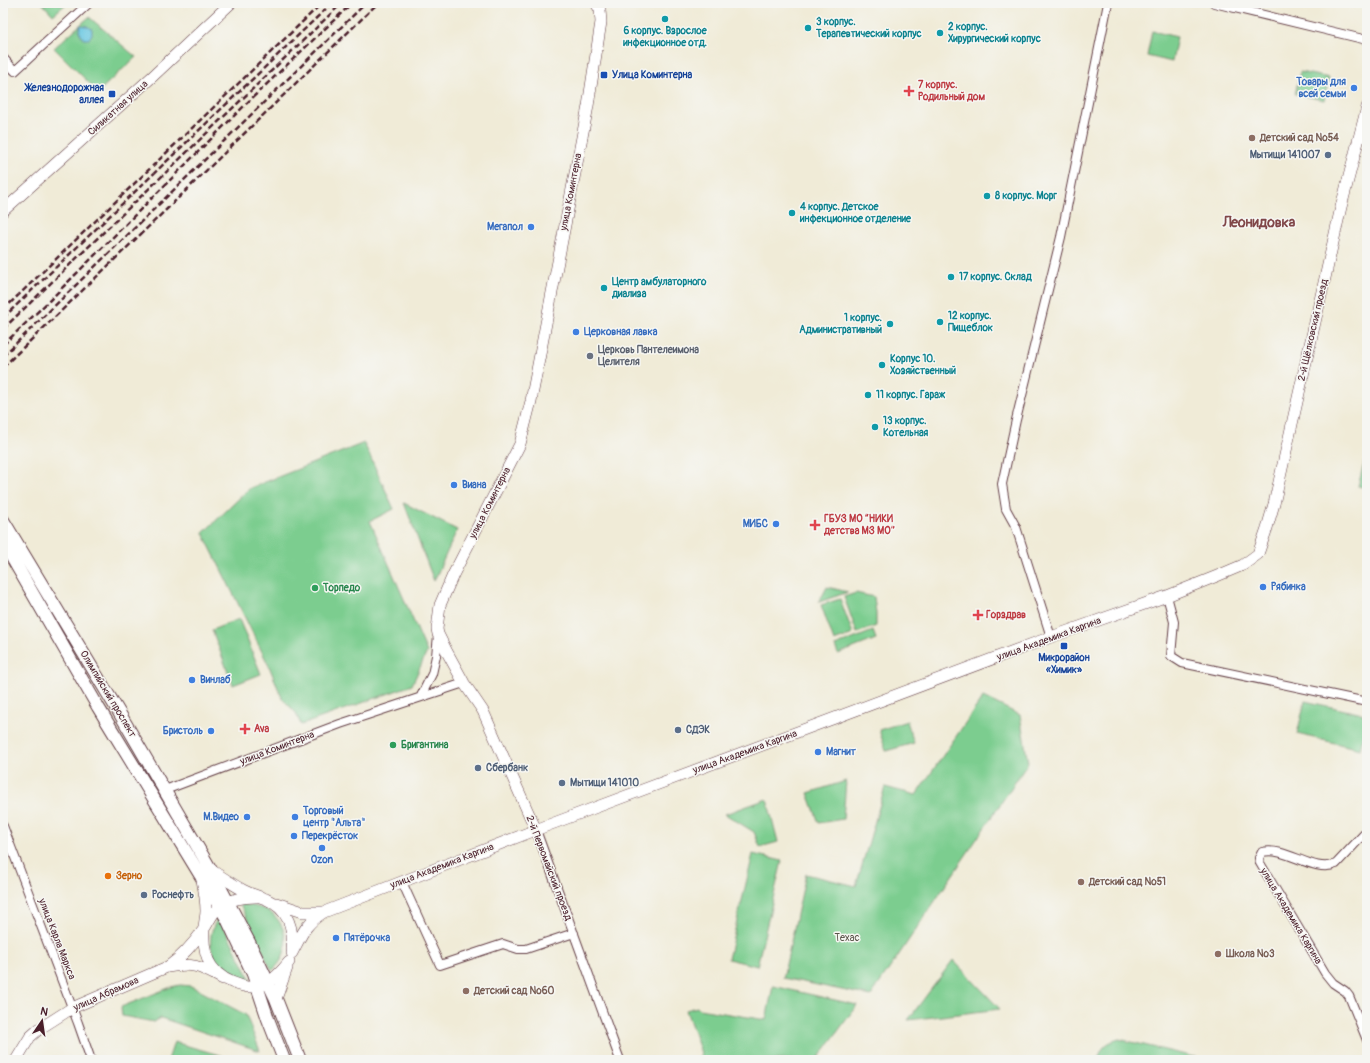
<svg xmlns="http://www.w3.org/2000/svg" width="1370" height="1063" viewBox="0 0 1370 1063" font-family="Pangolin,sans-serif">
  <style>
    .green { fill: #7bcd8f; stroke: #62765d }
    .water { fill: #63c6e1; stroke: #567286 }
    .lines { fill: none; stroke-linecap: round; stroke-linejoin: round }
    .minor-casing { stroke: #633e45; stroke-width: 10 }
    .tertiary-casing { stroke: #633e45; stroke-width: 12 }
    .secondary-casing { stroke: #633e45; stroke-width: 14 }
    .minor { stroke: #fff; stroke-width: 8 }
    .tertiary { stroke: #fff; stroke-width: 11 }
    .secondary { stroke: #fff; stroke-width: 12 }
    .rail { stroke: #4a1f2b; stroke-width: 2.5; stroke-dasharray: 6 3; stroke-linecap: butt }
    .culture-dot { fill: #0f9aa8; stroke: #f6f6f2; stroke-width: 1.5 }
    .transit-dot { fill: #1a4fb4; stroke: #f6f6f2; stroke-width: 1.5 }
    .shop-dot { fill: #3f7fe0; stroke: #f6f6f2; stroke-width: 1.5 }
    .health-dot { fill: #e0444e; stroke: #f6f6f2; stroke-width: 1.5 }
    .education-dot { fill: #8d6e63; stroke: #f6f6f2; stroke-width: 1.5 }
    .service-dot { fill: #5c6f8a; stroke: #f6f6f2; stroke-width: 1.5 }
    .worship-dot { fill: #6b7280; stroke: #f6f6f2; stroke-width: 1.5 }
    .leisure-dot { fill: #2e9e5b; stroke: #f6f6f2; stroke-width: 1.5 }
    .food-dot { fill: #e8710a; stroke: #f6f6f2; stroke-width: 1.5 }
    .labels { text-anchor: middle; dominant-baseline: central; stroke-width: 3; stroke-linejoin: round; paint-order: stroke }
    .culture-label { font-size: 10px; font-weight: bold; fill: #0d838f; stroke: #f6f6f2; text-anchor: start }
    .transit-label { font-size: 10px; font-weight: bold; fill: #164399; stroke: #f6f6f2; text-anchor: start }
    .shop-label { font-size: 10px; font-weight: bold; fill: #366cbe; stroke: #f6f6f2; text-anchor: start }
    .health-label { font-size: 10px; font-weight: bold; fill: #be3a42; stroke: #f6f6f2; text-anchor: start }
    .street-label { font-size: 10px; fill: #4a1f2b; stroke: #f6f6f2 }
    .education-label { font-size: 10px; font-weight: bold; fill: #785e54; stroke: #f6f6f2; text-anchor: start }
    .service-label { font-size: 10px; font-weight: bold; fill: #4e5e75; stroke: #f6f6f2; text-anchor: start }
    .worship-label { font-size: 10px; font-weight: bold; fill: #5b616d; stroke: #f6f6f2; text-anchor: start }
    .leisure-label { font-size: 10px; font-weight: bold; fill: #27864d; stroke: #f6f6f2; text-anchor: start }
    .food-label { font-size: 10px; font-weight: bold; fill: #c56008; stroke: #f6f6f2; text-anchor: start }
    .park-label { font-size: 10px; fill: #595349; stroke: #f6f6f2 }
    .district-label { font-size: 14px; font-weight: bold; fill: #804648; stroke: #f6f6f2 }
  </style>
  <rect width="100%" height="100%" fill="#f6f6f2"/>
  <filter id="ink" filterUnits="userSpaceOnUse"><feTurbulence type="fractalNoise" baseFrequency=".025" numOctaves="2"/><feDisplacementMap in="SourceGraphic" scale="8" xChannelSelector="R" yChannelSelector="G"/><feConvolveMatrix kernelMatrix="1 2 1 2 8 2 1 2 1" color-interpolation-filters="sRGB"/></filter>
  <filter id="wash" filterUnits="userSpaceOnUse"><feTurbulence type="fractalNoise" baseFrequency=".012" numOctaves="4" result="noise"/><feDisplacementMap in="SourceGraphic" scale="16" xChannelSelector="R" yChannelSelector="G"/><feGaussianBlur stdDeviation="0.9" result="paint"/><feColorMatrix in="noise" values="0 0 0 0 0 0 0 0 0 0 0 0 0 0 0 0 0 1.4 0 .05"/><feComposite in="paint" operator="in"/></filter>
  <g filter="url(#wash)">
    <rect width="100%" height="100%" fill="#f0ebd7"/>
    <path class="green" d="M42 3H67L53 15Z
      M89 17 136 57 98 92 54 48Z
      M1152 31 1177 37 1172 62 1147 56Z
      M1300 72 1329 78 1324 100 1295 94Z
      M364 443 394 509 370 521 427 652 412 685 301 725 296 713 282 698 269 666 203 533 250 488Z
      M1365 460 1367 461V488L1358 486Z
      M404 503 457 530 434 581Z
      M827 587 848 592 819 602Z
      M856 593 874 597 876 613V626L857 633 844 597Z
      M840 599 853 634 834 641 821 605Z
      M239 619 261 674 233 685 212 630Z
      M873 631 876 639 838 654 835 646Z
      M983 697 1020 715 1028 763 871 996 783 978 806 874 856 886 885 787 916 795Z
      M1305 701 1367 715V721L1360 749 1297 734Z
      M907 721 914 743 886 751 879 730Z
      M846 781 843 819 819 823 808 793Z
      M767 799 778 842 760 847 754 832 725 814Z
      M753 854 782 861 757 966 728 959Z
      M240 904C248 905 256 906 264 909 282 916 290 939 283 956 281 962 276 967 272 971Z
      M219 917 251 980C247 979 242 979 239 978 219 972 206 951 212 931 213 926 216 921 219 917Z
      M953 960 1000 1009 908 1020Z
      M180 985 191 986 246 1015 260 1051 161 1018 154 1022 122 1016 121 1007 171 987Z
      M773 986 857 1005 817 1060H702L700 1054 701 1053 686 1010 697 1007 699 1009 766 1020Z
      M1119 1039 1198 1058 1200 1060H1098C1102 1046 1106 1043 1119 1039Z
      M174 1042 223 1056 222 1060H168Z"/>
    <path class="water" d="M80 25 87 26 92 29V34L89 39H83L79 31Z"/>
  </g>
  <g filter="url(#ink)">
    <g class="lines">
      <defs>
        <path id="minor" d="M1214 3 1367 40
          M3 58 15 71 89 3
          M1167 596 1174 622 1171 656 1182 663 1367 702
          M1051 637 1016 527 1006 509 1002 484 1016 420 1061 237 1108 3
          M421 696 432 674 436 656 438 635
          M165 790 340 724 464 683
          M3 826 78 1023 91 1060
          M536 830 620 1060
          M1367 831 1336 864C1313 874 1287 846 1262 852L1259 858 1260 863 1325 973 1333 983 1345 991 1349 996 1367 1040
          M402 882 440 965 503 944 518 949H526L574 933"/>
        <path id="tertiary" d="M3 211 153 76 231 3
          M536 830 483 711 464 683 447 652 438 634 437 629 440 605 453 575 520 444 531 401 588 106 601 22 600 10 596 3
          M211 870C222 877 232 884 243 890 250 894 258 896 266 899 288 909 294 927 292 950
          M202 880C204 890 206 900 206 911 206 917 204 923 204 929 202 960 213 978 243 986 264 991 277 977 289 962
          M276 903 303 912H323
          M292 953C302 934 305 924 324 912L546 826 1051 637 1167 596 1217 576 1243 565 1258 554 1267 528 1274 504 1341 207 1367 107
          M169 966C183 956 194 943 204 929 209 922 213 911 220 906 231 899 243 897 256 897
          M276 999 287 968
          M16 1060 30 1037 39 1029 72 1008 167 967C193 962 201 967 223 979"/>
        <path id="secondary" d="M3 520 120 714 211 870 249 942 276 999 300 1060
          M3 542 98 707 227 919 253 974 268 1019 284 1060"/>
      </defs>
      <use href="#minor" class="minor-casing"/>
      <use href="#tertiary" class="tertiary-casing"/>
      <use href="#secondary" class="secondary-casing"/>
      <use href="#minor" class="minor"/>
      <use href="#tertiary" class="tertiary"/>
      <use href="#secondary" class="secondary"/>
      <path class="rail" d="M3 310 322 3
        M3 318 332 3
        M3 329 342 3
        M3 345 50 300 249 101 352 3
        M3 356 366 3
        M3 367 169 207 378 3"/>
    </g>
  </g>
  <g class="culture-dot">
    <circle cx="665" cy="19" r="4"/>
    <circle cx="808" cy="28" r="4"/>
    <circle cx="940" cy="33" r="4"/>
    <circle cx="987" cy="196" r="4"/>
    <circle cx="792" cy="213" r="4"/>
    <circle cx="951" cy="277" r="4"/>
    <circle cx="604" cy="288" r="4"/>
    <circle cx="940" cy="322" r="4"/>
    <circle cx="890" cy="324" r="4"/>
    <circle cx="882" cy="365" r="4"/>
    <circle cx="868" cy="395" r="4"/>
    <circle cx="875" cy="427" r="4"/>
  </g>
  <g class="transit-dot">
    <rect x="600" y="71" width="8" height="8" rx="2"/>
    <rect x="108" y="90" width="8" height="8" rx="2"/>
    <rect x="1060" y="642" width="8" height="8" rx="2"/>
  </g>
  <g class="shop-dot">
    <circle cx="1354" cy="88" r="4"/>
    <circle cx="531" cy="227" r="4"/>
    <circle cx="576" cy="332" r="4"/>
    <circle cx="454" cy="485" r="4"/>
    <circle cx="776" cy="524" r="4"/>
    <circle cx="1263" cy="587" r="4"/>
    <circle cx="192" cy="680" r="4"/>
    <circle cx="211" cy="731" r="4"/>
    <circle cx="818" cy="752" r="4"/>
    <circle cx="247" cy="817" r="4"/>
    <circle cx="295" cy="817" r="4"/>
    <circle cx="294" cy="836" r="4"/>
    <circle cx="322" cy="848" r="4"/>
    <circle cx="336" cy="938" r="4"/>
  </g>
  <g class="health-dot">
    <path d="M907 85h4v4h4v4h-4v4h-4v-4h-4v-4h4z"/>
    <path d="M813 519h4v4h4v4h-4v4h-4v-4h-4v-4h4z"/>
    <path d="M976 609h4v4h4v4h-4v4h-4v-4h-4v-4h4z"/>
    <path d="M243 723h4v4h4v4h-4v4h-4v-4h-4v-4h4z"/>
  </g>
  <g class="education-dot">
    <circle cx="1252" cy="138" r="4"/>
    <circle cx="1081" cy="882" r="4"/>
    <circle cx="1218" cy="954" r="4"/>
    <circle cx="466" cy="991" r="4"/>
  </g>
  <g class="service-dot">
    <circle cx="1328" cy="155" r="4"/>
    <circle cx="678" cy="730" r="4"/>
    <circle cx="478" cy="768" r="4"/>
    <circle cx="562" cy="783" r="4"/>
    <circle cx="144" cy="895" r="4"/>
  </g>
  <circle class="worship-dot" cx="590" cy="356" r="4"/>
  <g class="leisure-dot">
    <circle cx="315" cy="588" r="4"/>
    <circle cx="393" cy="745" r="4"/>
  </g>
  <circle class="food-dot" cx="108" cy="876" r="4"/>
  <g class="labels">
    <g class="culture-label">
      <text x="816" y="22">3 корпус.<tspan x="816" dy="12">Терапевтический корпус</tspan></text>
      <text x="948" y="27">2 корпус.<tspan x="948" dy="12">Хирургический корпус</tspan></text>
      <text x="665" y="31" text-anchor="middle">6 корпус. Взрослое<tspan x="665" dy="12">инфекционное отд.</tspan></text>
      <text x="995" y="196">8 корпус. Морг</text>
      <text x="800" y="207">4 корпус. Детское<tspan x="800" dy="12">инфекционное отделение</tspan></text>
      <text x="959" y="277">17 корпус. Склад</text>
      <text x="612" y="282">Центр амбулаторного<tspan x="612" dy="12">диализа</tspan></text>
      <text x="948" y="316">12 корпус.<tspan x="948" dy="12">Пищеблок</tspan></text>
      <text x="882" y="318" text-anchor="end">1 корпус.<tspan x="882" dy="12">Административный</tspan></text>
      <text x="890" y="359">Корпус 10.<tspan x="890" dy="12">Хозяйственный</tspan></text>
      <text x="876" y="395">11 корпус. Гараж</text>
      <text x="883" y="421">13 корпус.<tspan x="883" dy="12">Котельная</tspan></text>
    </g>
    <g class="transit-label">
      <text x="612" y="75">Улица Коминтерна</text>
      <text x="104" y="88" text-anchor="end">Железнодорожная<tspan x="104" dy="12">аллея</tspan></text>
      <text x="1064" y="658" text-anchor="middle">Микрорайон<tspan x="1064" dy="12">«Химик»</tspan></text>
    </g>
    <g class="shop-label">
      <text x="1346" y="82" text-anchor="end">Товары для<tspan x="1346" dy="12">всей семьи</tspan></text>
      <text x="523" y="227" text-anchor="end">Мегапол</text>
      <text x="584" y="332">Церковная лавка</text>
      <text x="462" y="485">Виана</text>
      <text x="768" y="524" text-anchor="end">МИБС</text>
      <text x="1271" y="587">Рябинка</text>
      <text x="200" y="680">Винлаб</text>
      <text x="203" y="731" text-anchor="end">Бристоль</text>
      <text x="826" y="752">Магнит</text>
      <text x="303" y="811">Торговый<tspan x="303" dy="12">центр "Альта"</tspan></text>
      <text x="239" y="817" text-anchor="end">М.Видео</text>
      <text x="302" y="836">Перекрёсток</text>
      <text x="322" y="860" text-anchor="middle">Ozon</text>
      <text x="344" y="938">Пятёрочка</text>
    </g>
    <g class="health-label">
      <text x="918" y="85">7 корпус.<tspan x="918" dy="12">Родильный дом</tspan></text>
      <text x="824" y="519">ГБУЗ МО “НИКИ<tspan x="824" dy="12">детства МЗ МО”</tspan></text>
      <text x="986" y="615">Горздрав</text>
      <text x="254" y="729">Ava</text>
    </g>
    <g class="street-label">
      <text transform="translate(118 108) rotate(-42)">Силикатная улица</text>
      <text transform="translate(571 192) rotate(-79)">улица Коминтерна</text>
      <text transform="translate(1313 330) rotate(-77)">2-й Щёлковский проезд</text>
      <text transform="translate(490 503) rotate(-63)">улица Коминтерна</text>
      <text transform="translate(1049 639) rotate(-20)">улица Академика Каргина</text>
      <text transform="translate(108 694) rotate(59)">Олимпийский проспект</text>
      <text transform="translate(277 748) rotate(-21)">улица Коминтерна</text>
      <text transform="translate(745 752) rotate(-20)">улица Академика Каргина</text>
      <text transform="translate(442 866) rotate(-21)">улица Академика Каргина</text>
      <text transform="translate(549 868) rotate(69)">2-й Первомайский проезд</text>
      <text transform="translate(1291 916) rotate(59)">улица Академика Каргина</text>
      <text transform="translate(57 939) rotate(69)">улица Карла Маркса</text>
      <text transform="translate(106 994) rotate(-24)">улица Абрамова</text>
    </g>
    <g class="education-label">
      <text x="1260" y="138">Детский сад №54</text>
      <text x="1089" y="882">Детский сад №51</text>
      <text x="1226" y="954">Школа №3</text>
      <text x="474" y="991">Детский сад №60</text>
    </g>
    <g class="service-label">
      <text x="1320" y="155" text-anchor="end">Мытищи 141007</text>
      <text x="686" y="730">СДЭК</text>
      <text x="486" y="768">Сбербанк</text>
      <text x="570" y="783">Мытищи 141010</text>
      <text x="152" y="895">Роснефть</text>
    </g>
    <g class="worship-label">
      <text x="598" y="350">Церковь Пантелеимона<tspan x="598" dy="12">Целителя</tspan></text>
    </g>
    <g class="leisure-label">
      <text x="323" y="588">Торпедо</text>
      <text x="401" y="745">Бригантина</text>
    </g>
    <g class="food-label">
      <text x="116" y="876">Зерно</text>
    </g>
    <g class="park-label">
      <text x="847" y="938">Техас</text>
    </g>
    <g class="district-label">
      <text x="1259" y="222">Леонидовка</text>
    </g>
  </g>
  <rect width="1370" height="1063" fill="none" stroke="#f6f6f2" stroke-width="16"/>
  <g transform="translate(42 1021) rotate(13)" stroke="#f6f6f2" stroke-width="3" paint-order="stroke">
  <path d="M0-3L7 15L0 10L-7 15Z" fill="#4a1f2b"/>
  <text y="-6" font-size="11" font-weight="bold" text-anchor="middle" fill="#4a1f2b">N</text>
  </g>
</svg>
